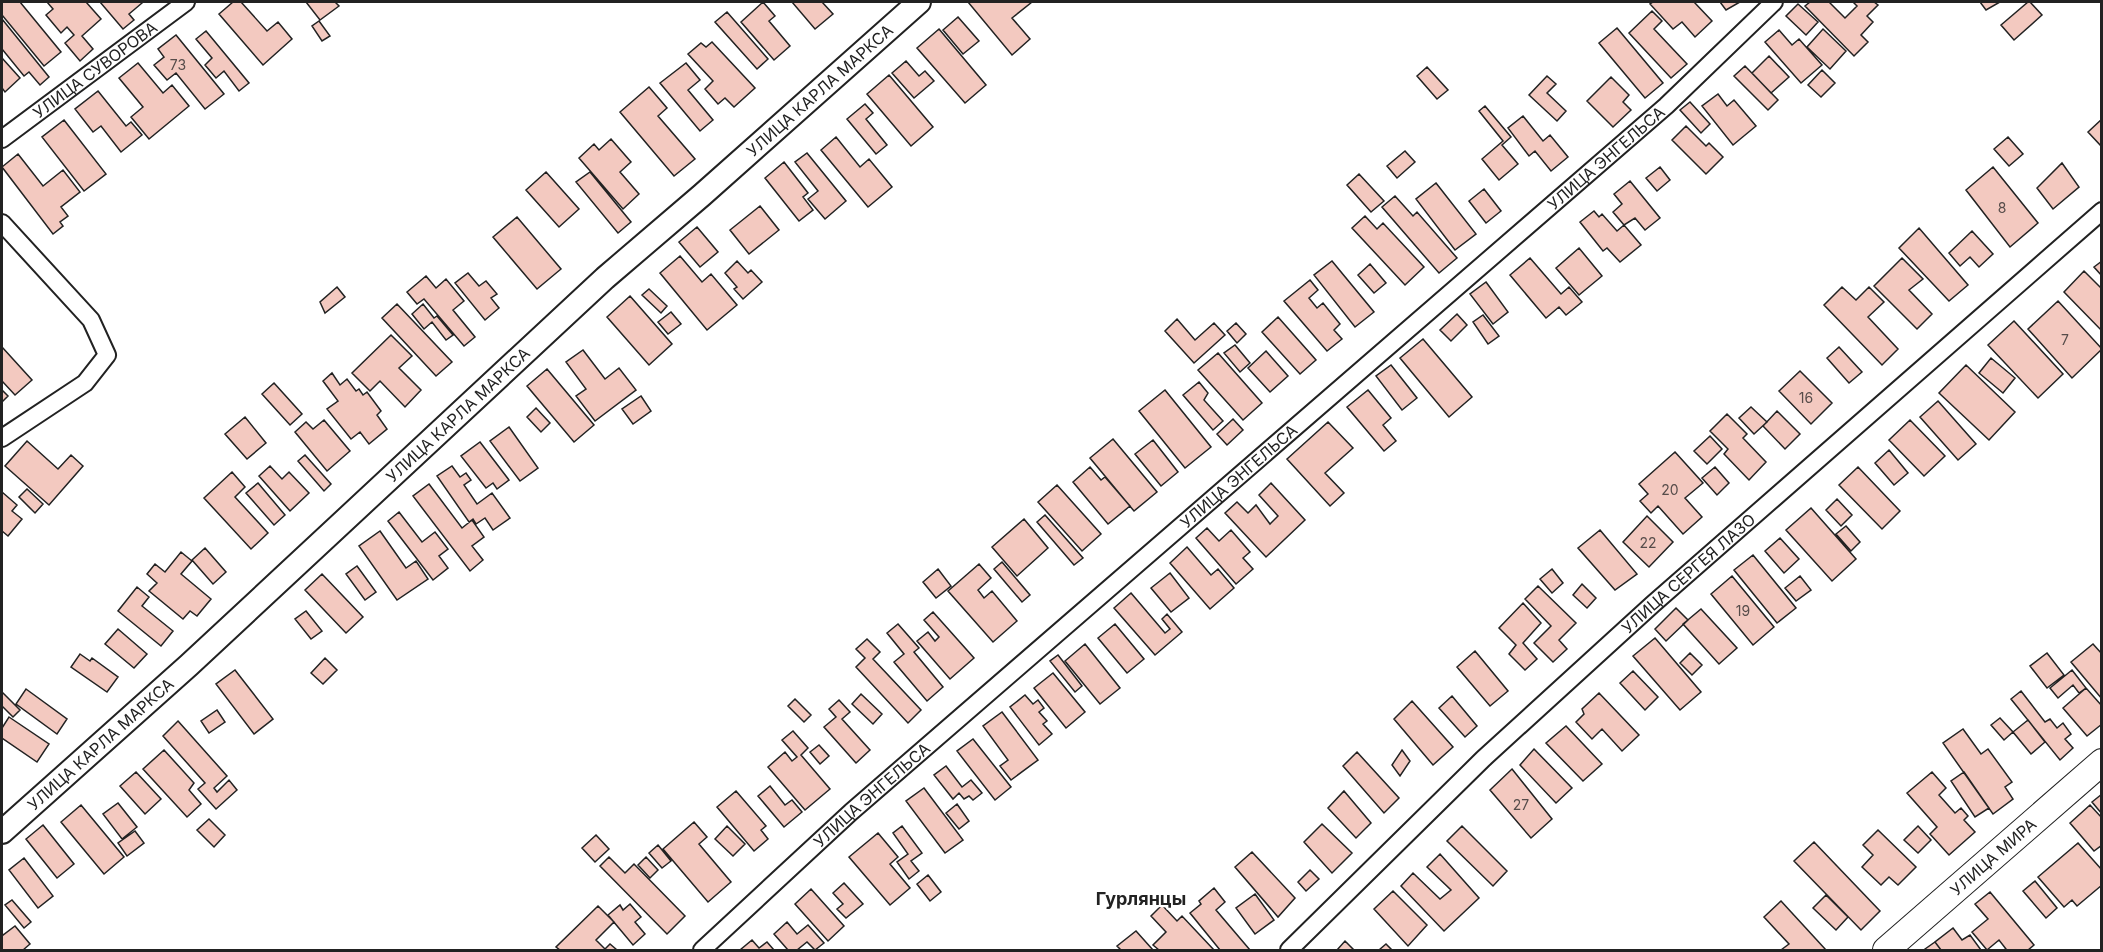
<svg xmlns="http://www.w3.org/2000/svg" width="2103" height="952" viewBox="0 0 2103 952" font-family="Inter,sans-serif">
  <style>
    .building { fill: #f3c9c0; stroke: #222; stroke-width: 1.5 }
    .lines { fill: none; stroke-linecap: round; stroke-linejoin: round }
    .street-casing { stroke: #222; stroke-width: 20 }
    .secondary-casing { stroke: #222; stroke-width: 26 }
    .primary-casing { stroke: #222; stroke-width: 28 }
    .street { stroke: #fff; stroke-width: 16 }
    .secondary { stroke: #fff; stroke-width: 22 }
    .primary { stroke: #fff; stroke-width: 26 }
    .labels { text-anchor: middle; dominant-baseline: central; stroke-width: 4.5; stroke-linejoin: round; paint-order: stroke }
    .number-label { font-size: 14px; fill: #564c4a }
    .street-label { font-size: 16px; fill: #222; stroke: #fff }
    .neighbourhood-label { font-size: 18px; font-weight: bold; fill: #222; stroke: #fff }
  </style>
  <rect width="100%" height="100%" fill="#fff"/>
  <path class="building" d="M2 2H20L61 52 44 66 2 15Z
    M47 2H86L101 19 82 36 93 49 80 61 65 43 74 35 67 27 61 33 46 15 53 9Z
    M100 2H141L142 3 129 14 134 20 123 29Z
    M233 2H241L267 31 278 22 292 39 263 65 219 14Z
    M306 2H335L339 6 320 20Z
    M763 2 775 16 769 21 790 46 774 60 741 22Z
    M792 2H822L833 14 815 29Z
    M968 2H1032L1012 18 1030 39 1012 55Z
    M1653 2H1694L1712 21 1695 37 1682 22 1673 29 1650 4Z
    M1720 2H1740L1726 10Z
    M1810 2H1829L1845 18 1857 6 1853 2H1874L1878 5 1867 16 1873 22 1861 35 1868 42 1854 56 1805 6Z
    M1980 2H2000L1986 10Z
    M2028 2H2030L2042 15 2014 40 2001 25Z
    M1798 4 1818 22 1806 35 1786 16Z
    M1652 11 1662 21 1654 29 1687 64 1671 78 1629 33Z
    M727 12 768 59 757 69 715 22Z
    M958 17 979 41 963 54 943 30Z
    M2 19 49 77 40 85 29 72 24 76 2 49Z
    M319 21 330 36 322 41 312 26Z
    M1617 28 1663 83 1645 98 1599 43Z
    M939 29 986 85 965 103 917 48Z
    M1823 29 1846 51 1830 69 1807 47Z
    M1779 30 1792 45 1799 39 1822 65 1801 83 1765 42Z
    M206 31 249 83 239 91 224 71 216 78 205 65 212 58 196 39Z
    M176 35 224 94 205 109 176 73 167 80 154 65 164 57 158 49Z
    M712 42 755 88 734 107 725 98 718 104 705 89 713 81 688 54 701 43 706 47Z
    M1769 56 1789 77 1771 93 1752 73Z
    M2 58 20 78 5 92 2 88Z
    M906 61 919 76 925 71 934 81 914 98 892 73Z
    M138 63 163 93 172 85 189 106 149 139 131 117 143 107 119 78Z
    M686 63 700 80 688 90 713 120 700 131 660 83Z
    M1745 66 1778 100 1768 110 1734 76Z
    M1427 67 1448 90 1437 99 1417 76Z
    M1822 70 1835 83 1821 97 1808 85Z
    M889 75 933 127 911 146 867 94Z
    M1547 76 1556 84 1547 93 1566 111 1557 121 1529 95Z
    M1611 77 1629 95 1623 102 1631 110 1613 127 1587 101Z
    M649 87 667 108 658 116 695 159 674 176 620 112Z
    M98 91 126 126 131 122 142 135 121 152 101 126 93 132 75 109Z
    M1718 94 1727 106 1734 100 1756 126 1733 145 1702 106Z
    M1690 102 1710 124 1701 133 1680 110Z
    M865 104 873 113 866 119 887 145 876 154 847 119Z
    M1485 106 1511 137 1502 145 1518 164 1499 180 1482 159 1503 141 1479 111Z
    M1523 116 1543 141 1550 135 1568 157 1551 171 1535 151 1529 156 1508 128Z
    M2102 119V147L2088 132Z
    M64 120 106 174 84 191 42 137Z
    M1686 126 1706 146 1709 143 1723 157 1706 174 1672 140Z
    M836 137 860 167 869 159 892 187 868 207 821 150Z
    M2008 137 2023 154 2009 166 1994 149Z
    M611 139 631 162 620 172 639 194 623 209 579 158 594 144 599 150Z
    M1405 151 1415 162 1397 178 1387 166Z
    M807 153 846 201 825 219 808 199 818 191 795 162Z
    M18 154 43 186 63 170 80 192 61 207 68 216 60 222 63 226 53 234 2 167Z
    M784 162 808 193 803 197 813 210 799 221 765 178Z
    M2062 163 2079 187 2053 209 2037 188Z
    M1660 167 1670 180 1657 191 1646 178Z
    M1993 167 2038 223 2010 247 1966 190Z
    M546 172 579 209 559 227 526 190Z
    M590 172 631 222 618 233 576 182Z
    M1359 174 1384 201 1371 212 1347 185Z
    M1630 181 1660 218 1645 230 1635 218 1624 225 1613 212 1622 204 1614 194Z
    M1436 183 1476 234 1455 250 1416 199Z
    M1484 189 1501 211 1486 223 1469 201Z
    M1395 196 1413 216 1417 212 1457 258 1439 273 1382 207Z
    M760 206 779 230 749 254 730 230Z
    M1594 211 1599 217 1602 214 1617 231 1624 225 1641 245 1620 262 1607 248 1603 251 1580 222Z
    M1365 216 1377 229 1383 223 1424 267 1405 285 1352 228Z
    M517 217 561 269 537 289 493 237Z
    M697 227 718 252 700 267 679 242Z
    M1919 228 1968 285 1949 301 1899 248Z
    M1972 231 1993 254 1979 267 1970 257 1960 266 1949 253Z
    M1579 248 1602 276 1579 295 1556 268Z
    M680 256 702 282 711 274 737 305 707 330 660 273Z
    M1530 258 1561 294 1569 287 1582 302 1566 315 1559 307 1546 318 1510 275Z
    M1902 258 1923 279 1909 290 1932 314 1917 329 1874 286Z
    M737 261 748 273 751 270 762 282 743 299 734 289 737 287 725 273Z
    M1332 261 1374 312 1355 327 1314 275Z
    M2102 261V276L2094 267Z
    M1370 264 1386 283 1374 293 1358 275Z
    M2084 271 2102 289V331L2064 292Z
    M468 273 479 286 486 281 497 294 491 298 499 308 485 320 455 283Z
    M426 276 436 288 446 279 464 301 453 310 475 337 464 346 424 299 417 304 407 292Z
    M1310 280 1318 290 1309 298 1317 308 1323 303 1340 324 1334 330 1342 339 1327 351 1284 301Z
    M1486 282 1508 312 1493 324 1470 294Z
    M337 287 345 297 325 313 320 302Z
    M1842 287 1856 300 1869 287 1884 302 1868 317 1898 349 1882 365 1824 305Z
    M649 289 667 306 661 313 642 295Z
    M630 296 672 344 649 365 607 317Z
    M2058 301 2102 349 2072 378 2028 329Z
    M397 304 452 362 436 376 382 318Z
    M423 304 434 318 437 316 453 335 446 340 432 322 424 329 412 314Z
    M671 312 681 324 668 334 658 322Z
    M1457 314 1467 325 1451 341 1440 330Z
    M1483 315 1499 336 1488 344 1473 322Z
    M1278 317 1316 360 1300 374 1262 332Z
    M1177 319 1195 340 1214 323 1225 335 1194 363 1165 331Z
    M2014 321 2063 374 2038 398 1988 345Z
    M1236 323 1246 334 1237 343 1227 331Z
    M391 335 412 356 399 368 421 390 405 407 380 381 370 391 352 373Z
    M1423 339 1472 397 1449 417 1400 358Z
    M1235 345 1250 363 1240 372 1224 353Z
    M2 347 32 380 15 395 2 381Z
    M1839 347 1862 372 1849 383 1827 358Z
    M583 350 605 379 619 368 636 390 595 421 576 396 586 389 566 362Z
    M1266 351 1288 376 1270 392 1248 368Z
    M1218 353 1262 403 1243 420 1198 370Z
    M1991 358 2015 378 2003 393 1979 373Z
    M1391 365 1417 398 1402 410 1376 376Z
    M1966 365 2015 412 1989 440 1939 393Z
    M547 369 594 425 574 442 527 386Z
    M1800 371 1832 403 1811 424 1779 391Z
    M332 373 340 385 347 379 356 391 359 389 363 395 367 392 381 411 377 415 387 429 369 444 360 432 351 439 327 409 338 401 323 381Z
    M1199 382 1208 393 1204 400 1223 421 1213 430 1183 395Z
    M274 383 302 414 290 425 262 394Z
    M2 390 8 396 2 402Z
    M1165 390 1211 447 1185 468 1139 411Z
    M1368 390 1391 418 1383 425 1396 441 1384 451 1347 407Z
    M641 396 651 411 633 424 622 409Z
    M1938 401 1976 444 1958 460 1920 417Z
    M1751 407 1767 422 1754 434 1739 418Z
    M536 408 550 423 541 432 527 417Z
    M1777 411 1800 434 1785 449 1763 426Z
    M1727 414 1747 434 1743 438 1766 462 1749 480 1724 454 1728 449 1710 431Z
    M245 417 266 443 247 459 225 434Z
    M1233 419 1243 430 1227 445 1217 434Z
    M324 420 350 451 327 471 295 432 306 422 313 429Z
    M1910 420 1945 456 1924 476 1889 440Z
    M1328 422 1353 448 1325 473 1344 493 1330 506 1287 459Z
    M509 427 538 468 520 481 490 441Z
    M1710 436 1722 449 1707 464 1694 451Z
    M1113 439 1157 492 1134 511 1090 458Z
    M1153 440 1178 472 1161 486 1135 454Z
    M27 441 58 469 71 455 83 466 49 505 5 466Z
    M480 442 509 480 497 489 493 483 486 488 461 456Z
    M1889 450 1908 473 1894 485 1875 463Z
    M1675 452 1703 483 1685 498 1702 517 1683 534 1658 506 1651 513 1640 501 1648 494 1639 484Z
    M305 455 331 484 324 491 298 461Z
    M270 466 282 479 289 472 309 493 290 511 259 476Z
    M452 466 460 477 466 473 471 480 464 485 477 504 492 493 510 518 493 530 485 518 476 524 473 519 469 522 437 476Z
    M1090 467 1101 480 1105 477 1130 506 1108 524 1073 482Z
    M1715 467 1729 483 1717 495 1702 478Z
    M1858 467 1900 511 1882 529 1839 485Z
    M232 472 245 487 235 497 268 533 251 549 204 498Z
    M258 483 285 515 274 525 246 493Z
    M1271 483 1305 520 1266 557 1225 513 1237 502 1248 513 1256 505 1270 524 1278 516 1259 495Z
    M429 484 462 528 472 520 484 537 472 546 483 560 470 571 413 496Z
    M1057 485 1101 534 1082 551 1038 502Z
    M27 489 43 504 35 513 19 497Z
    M2 492 17 505 12 511 22 519 8 536 2 531Z
    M1837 499 1852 515 1841 526 1826 510Z
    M1811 508 1856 559 1832 581 1786 530Z
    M399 512 422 542 435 532 448 549 439 556 448 568 433 580 388 521Z
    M1045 515 1083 558 1074 565 1037 522Z
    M1647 516 1673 542 1649 567 1623 542Z
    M1024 519 1048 548 1017 576 992 547Z
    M1846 526 1860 542 1851 551 1836 534Z
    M1207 528 1219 541 1231 530 1250 552 1243 558 1253 569 1236 584 1196 538Z
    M1600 530 1637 574 1615 590 1578 548Z
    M380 531 406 568 416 561 428 579 397 600 359 546Z
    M1780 538 1799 559 1784 573 1765 551Z
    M1187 547 1211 575 1218 569 1234 588 1210 609 1170 563Z
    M205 548 226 572 213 584 192 560Z
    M181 552 192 561 181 574 211 599 197 616 190 611 183 619 149 591 157 583 147 574 155 564 165 572Z
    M1753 555 1796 608 1777 623 1734 570Z
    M1002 562 1030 595 1022 602 994 569Z
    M979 564 991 578 978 590 984 598 992 591 1017 621 993 642 948 591Z
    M357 566 376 592 365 600 346 574Z
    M938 569 951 586 936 598 923 582Z
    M1552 569 1563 583 1552 593 1540 579Z
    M1170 573 1189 598 1171 612 1151 588Z
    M322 574 363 617 346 633 305 590Z
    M1732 576 1774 627 1753 645 1711 594Z
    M1800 576 1811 590 1796 601 1785 588Z
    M1582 584 1596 598 1587 608 1573 595Z
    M1538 586 1576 623 1559 640 1567 649 1553 662 1534 643 1551 626 1525 599Z
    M137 587 149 597 142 606 173 631 161 646 118 611Z
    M1131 593 1165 633 1170 629 1162 619 1167 614 1182 632 1155 655 1114 608Z
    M1523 603 1541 623 1523 643 1537 659 1525 670 1509 654 1516 645 1499 628Z
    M1676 608 1688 620 1666 641 1655 629Z
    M1701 609 1737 648 1719 664 1683 624Z
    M306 611 322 631 311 639 295 619Z
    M933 612 974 658 950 679 917 641 928 632 935 641 939 637 924 620Z
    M898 624 919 648 914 652 943 687 927 701 894 662 904 654 887 633Z
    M1115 624 1144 659 1127 673 1098 638Z
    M118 629 147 654 134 668 105 644Z
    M1655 638 1701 692 1680 710 1633 656Z
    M867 639 880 652 873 659 921 710 908 723 856 667 865 658 856 649Z
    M1085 644 1120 688 1100 704 1065 661Z
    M2093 644 2102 654V699L2071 662Z
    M1475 651 1508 691 1490 706 1457 667Z
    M1690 653 1702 665 1692 675 1680 663Z
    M2047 653 2064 675 2047 688 2030 666Z
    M80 654 90 661 92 658 118 677 107 692 71 667Z
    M1058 655 1082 686 1075 692 1050 661Z
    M325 658 337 670 323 684 311 673Z
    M235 670 273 719 254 734 216 684Z
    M2072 670 2086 688 2079 693 2073 685 2058 698 2050 688Z
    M1633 671 1658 697 1645 710 1620 683Z
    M1053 673 1085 712 1066 728 1034 688Z
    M2086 688 2102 706V724L2087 736 2063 708Z
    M26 689 67 719 57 734 16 704Z
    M2021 691 2045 722 2050 719 2057 728 2063 723 2071 734 2065 739 2073 748 2060 760 2011 699Z
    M2 692 20 710 13 717 2 706Z
    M1599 693 1639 735 1622 751 1602 729 1592 739 1576 722 1584 714 1582 709Z
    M861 694 882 714 873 724 852 704Z
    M1025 695 1033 704 1038 700 1044 708 1039 712 1047 721 1043 724 1052 734 1039 745 1010 707Z
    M1452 696 1477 726 1465 737 1439 708Z
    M795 699 811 715 804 722 788 706Z
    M839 700 850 712 842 719 870 750 856 763 824 727 836 717 829 709Z
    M1412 701 1453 747 1433 765 1394 719Z
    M217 710 225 722 209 733 201 721Z
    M1002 712 1038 760 1011 780 1000 766 1008 760 983 726Z
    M9 717 49 744 37 762 2 738V728Z
    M2000 718 2013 732 2004 740 1991 725Z
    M2028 720 2045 742 2031 754 2013 732Z
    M178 721 227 776 214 788 217 792 229 780 237 790 216 809 198 789 205 783 163 736Z
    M1566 726 1602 764 1583 781 1546 743Z
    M1963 729 1981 754 1988 749 2012 782 2005 787 2013 799 1993 814 1943 743Z
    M793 731 808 748 801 755 830 789 805 810 768 767 785 752 792 761 797 757 782 740Z
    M973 739 1011 787 995 800 957 751Z
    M819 745 829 756 820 764 810 752Z
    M1534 749 1572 788 1556 803 1520 765Z
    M164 750 194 783 189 790 201 804 187 817 143 769Z
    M1402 750 1410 761 1400 776 1392 765Z
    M1357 752 1399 798 1384 813 1343 766Z
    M946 766 962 787 971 780 982 793 973 800 969 796 964 799 959 793 953 799 934 775Z
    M1512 769 1552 819 1531 838 1490 790Z
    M136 772 161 799 145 814 120 786Z
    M1932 772 1946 788 1939 795 1955 813 1961 808 1968 816 1964 820 1975 832 1949 855 1930 834 1937 827 1907 793Z
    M1964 772 1989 808 1975 817 1951 781Z
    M770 786 785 805 792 800 802 812 784 827 758 796Z
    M924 788 963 840 945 853 906 801Z
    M736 791 766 826 761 830 768 839 754 851 717 807Z
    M1344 791 1371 823 1356 838 1328 808Z
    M2102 794V814L2092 802Z
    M118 803 137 827 122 839 103 814Z
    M957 804 969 821 959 829 946 813Z
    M81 805 124 857 104 874 61 822Z
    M2090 805 2102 818V845L2094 851 2070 823Z
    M209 819 225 835 214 847 197 830Z
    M694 822 707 837 699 844 731 882 708 902 663 849Z
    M1322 824 1352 853 1332 873 1304 842Z
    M43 825 74 864 57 878 26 839Z
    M727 826 745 844 733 856 715 839Z
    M902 826 922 853 911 861 919 871 909 879 897 862 908 854 893 833Z
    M1462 826 1507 871 1493 886 1447 841Z
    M1918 826 1931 840 1918 853 1904 840Z
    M1878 830 1916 867 1898 885 1889 877 1881 885 1862 867 1873 855 1863 845Z
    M135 831 144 843 127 856 118 843Z
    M878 833 898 857 890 864 910 888 890 905 849 857Z
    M596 835 609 849 595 862 582 848Z
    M1814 842 1880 911 1861 930 1794 861Z
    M2078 843 2102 870V885L2077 906 2072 900 2064 907 2038 877Z
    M658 845 671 861 662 868 649 853Z
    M1252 852 1295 898 1278 917 1235 867Z
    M1440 854 1479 898 1444 931 1401 886 1413 873 1440 899 1451 890 1427 867Z
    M609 857 625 873 634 864 685 916 667 934 600 866Z
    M646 857 658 870 650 878 638 865Z
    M24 858 53 896 38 908 9 870Z
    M1310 870 1319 879 1306 891 1298 882Z
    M928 875 941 892 930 901 917 884Z
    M2035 881 2057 908 2046 918 2023 891Z
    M844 883 863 904 846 918 837 909 843 904 833 893Z
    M1214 888 1225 902 1216 910 1250 950H1220L1190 913 1201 904 1199 901Z
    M811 889 844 926 828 941 795 904Z
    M1393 891 1427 925 1408 946 1374 909Z
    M1990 892 2034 945 2028 950H2004L2006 949 1999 940 1987 950 1972 932 1988 919 1975 904Z
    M1255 894 1274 920 1255 934 1236 908Z
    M1826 895 1848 917 1836 930 1813 908Z
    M12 900 31 922 24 928 5 905Z
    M1781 901 1826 950H1781L1789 944 1764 917Z
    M630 904 641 917 635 922 645 934 633 945 608 915 620 905 623 910Z
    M1162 905 1177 921 1182 916 1214 950H1159L1153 945 1166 932 1151 916Z
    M598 906 614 922 596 940 605 949 610 944 617 950H560L556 947Z
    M787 922 797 934 808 925 824 943 815 950 807 942 797 950H788L774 934Z
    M15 926 30 944 23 950H2V933L3 935Z
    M1953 928 1962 940 1970 935 1981 950H1941L1935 942Z
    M1136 931 1153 950H1121L1117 946Z
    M752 940 759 948 767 942 774 950H740Z
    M1345 941 1354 950H1337Z
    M1935 942 1941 950H1926L1925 949Z
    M1386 944 1392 950H1379Z"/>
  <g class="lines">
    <defs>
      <g id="street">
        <path id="s1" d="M2 139 186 2"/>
        <path d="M2 223 91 320 107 355 85 383 2 438"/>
        <path id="s2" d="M702 950 851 812 1666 106 1774 2"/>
        <path id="s3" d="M1289 950 1483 759 1653 604 2102 211"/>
      </g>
      <g id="secondary">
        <path id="s4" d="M2 832 189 665 605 278 702 195 919 2"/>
      </g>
      <g id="primary">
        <path id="s5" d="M1886 950 2102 762"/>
      </g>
    </defs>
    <use href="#street" class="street-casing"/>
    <use href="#secondary" class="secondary-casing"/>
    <use href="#primary" class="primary-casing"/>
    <use href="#street" class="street"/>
    <use href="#secondary" class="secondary"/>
    <use href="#primary" class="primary"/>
  </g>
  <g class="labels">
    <g class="number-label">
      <text x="178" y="64">73</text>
      <text x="2002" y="207">8</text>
      <text x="2065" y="339">7</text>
      <text x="1806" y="397">16</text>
      <text x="1670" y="489">20</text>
      <text x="1648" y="542">22</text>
      <text x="1743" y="610">19</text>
      <text x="1521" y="804">27</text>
    </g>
    <g class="street-label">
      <text stroke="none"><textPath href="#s1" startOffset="116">УЛИЦА СУВОРОВА</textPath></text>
      <text stroke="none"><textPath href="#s4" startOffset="1104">УЛИЦА КАРЛА МАРКСА</textPath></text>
      <text stroke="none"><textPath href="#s2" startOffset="1202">УЛИЦА ЭНГЕЛЬСА</textPath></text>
      <text stroke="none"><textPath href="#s4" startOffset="618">УЛИЦА КАРЛА МАРКСА</textPath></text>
      <text stroke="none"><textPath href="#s2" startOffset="716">УЛИЦА ЭНГЕЛЬСА</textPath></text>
      <text stroke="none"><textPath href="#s3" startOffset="549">УЛИЦА СЕРГЕЯ ЛАЗО</textPath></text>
      <text stroke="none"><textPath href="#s4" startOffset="132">УЛИЦА КАРЛА МАРКСА</textPath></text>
      <text stroke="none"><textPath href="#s2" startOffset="230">УЛИЦА ЭНГЕЛЬСА</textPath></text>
      <text stroke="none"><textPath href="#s5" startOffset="142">УЛИЦА МИРА</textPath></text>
    </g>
    <g class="neighbourhood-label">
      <text x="1141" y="898">Гурлянцы</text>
    </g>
  </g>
  <rect width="2103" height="952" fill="none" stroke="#222222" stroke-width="6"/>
</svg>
